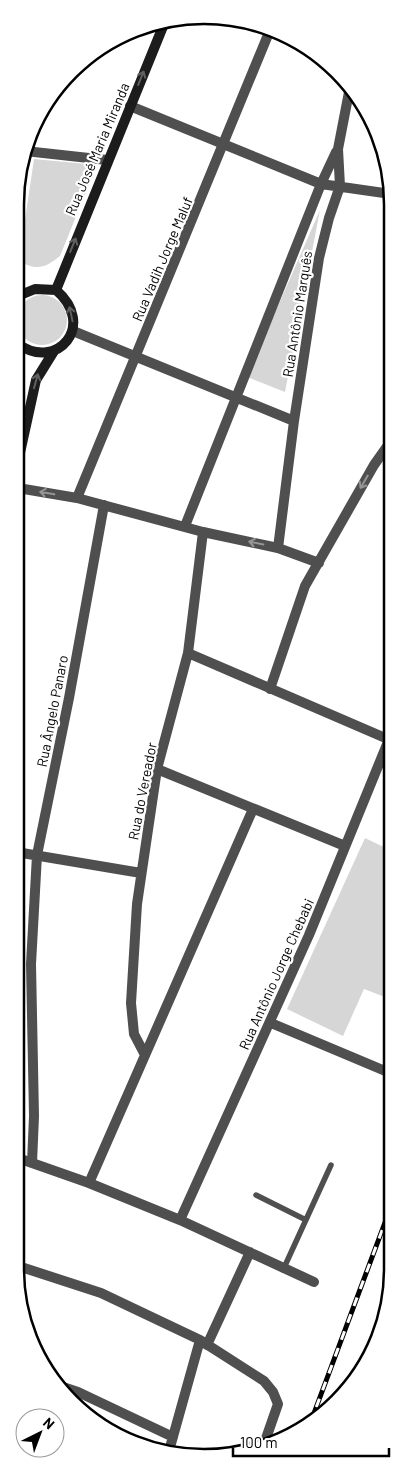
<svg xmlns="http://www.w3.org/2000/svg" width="408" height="1473" viewBox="0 0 408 1473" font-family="Barlow,sans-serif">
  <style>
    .green { fill: #d6d6d6 }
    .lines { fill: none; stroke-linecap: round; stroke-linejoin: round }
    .lane { stroke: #4f4f4f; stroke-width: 5.5 }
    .street { stroke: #4f4f4f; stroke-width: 10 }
    .secondary { stroke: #1c1c1c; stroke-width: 10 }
    .rail-casing { stroke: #000; stroke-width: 5 }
    .rail { stroke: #fff; stroke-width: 3; stroke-dasharray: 9; stroke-linecap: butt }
    .oneway { stroke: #606060 }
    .oneway2 { stroke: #959595 }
    .labels { text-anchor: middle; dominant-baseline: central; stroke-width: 4.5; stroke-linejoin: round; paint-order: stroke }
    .street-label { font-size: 14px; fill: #000; stroke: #fff }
    .rim { fill: none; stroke: #000; stroke-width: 2.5 }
  </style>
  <rect width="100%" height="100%" fill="#fff"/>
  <path class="green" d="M34 159 97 165 60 256C45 268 37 271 19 261Z
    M320 210 285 392 247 377Z
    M17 320a25 25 0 1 1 50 0a25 25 0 1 1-50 0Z
    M365 838 390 850V999L364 989 343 1036 287 1009Z"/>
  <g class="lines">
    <path class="lane" d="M256 1195 306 1220
      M283 1270 331 1165"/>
    <path class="street" d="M130 106 321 184 391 194
      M25 151 107 160
      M73 331 294 421
      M18 488 77 498 203 532 278 548 319 563
      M77 498 270 30
      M185 526 321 184 336 152
      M278 548 294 421 319 258 329 218 340 186 338 149 350 87
      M188 653 390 740
      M270 689 305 586 374 465 391 441
      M157 769 345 846
      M16 852 141 873
      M271 1023 390 1073
      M145 1055 134 1034 131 1003 137 904 157 769 188 653 203 532
      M15 1157 89 1183 180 1220 314 1282
      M32 1163 34 1116 31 964 37 855 69 698 104 505
      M89 1183 253 809
      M180 1220 309 935 390 737
      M15 1265 101 1293 200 1340 264 1381 273 1392 278 1404 263 1447
      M207 1345 250 1252
      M57 1385 78 1392 173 1437
      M169 1451 200 1340"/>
    <path class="secondary" d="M19 187 21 161
      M56 290 166 19
      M18 344C57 372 97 325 56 290L35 289 18 296
      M18 381 20 362 18 350
      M18 462 36 380 54 351"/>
    <defs>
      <path id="rail" d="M310 1424 390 1209"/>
    </defs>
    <use href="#rail" class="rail-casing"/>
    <use href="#rail" class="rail"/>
  </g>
  <defs><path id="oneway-shaft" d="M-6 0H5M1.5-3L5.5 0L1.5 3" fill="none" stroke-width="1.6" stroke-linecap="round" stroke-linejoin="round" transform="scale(1.25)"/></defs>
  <g class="oneway">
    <use href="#oneway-shaft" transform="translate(141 78) rotate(-68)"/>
    <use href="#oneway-shaft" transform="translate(73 245) rotate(-68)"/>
    <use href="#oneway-shaft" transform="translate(71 314) rotate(-102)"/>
    <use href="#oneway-shaft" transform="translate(36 381) rotate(-74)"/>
  </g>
  <g class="oneway2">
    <use href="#oneway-shaft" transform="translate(364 482) rotate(120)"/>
    <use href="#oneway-shaft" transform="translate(47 493) rotate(-170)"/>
    <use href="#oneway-shaft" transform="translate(256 543) rotate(-168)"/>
  </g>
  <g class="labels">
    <g class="street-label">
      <text transform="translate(97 149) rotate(-67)">Rua José Maria Miranda</text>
      <text transform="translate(162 259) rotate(-67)">Rua Vadih Jorge Maluf</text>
      <text transform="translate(297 314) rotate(-81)">Rua Antônio Marquês</text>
      <text transform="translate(52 711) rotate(-79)">Rua Ângelo Panaro</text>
      <text transform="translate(142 791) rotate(-79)">Rua do Vereador</text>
      <text transform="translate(276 974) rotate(-66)">Rua Antônio Jorge Chebabi</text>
    </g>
  </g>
  <path d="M0 0H408V1473H0ZM204 24H204A180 180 0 0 1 384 204V1269A180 180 0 0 1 204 1449H204A180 180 0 0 1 24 1269V204A180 180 0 0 1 204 24Z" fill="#fff" fill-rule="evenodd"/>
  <path class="rim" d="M204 24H204A180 180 0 0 1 384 204V1269A180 180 0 0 1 204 1449H204A180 180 0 0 1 24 1269V204A180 180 0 0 1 204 24Z"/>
  <g transform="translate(40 1433) rotate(42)"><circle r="24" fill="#ffffff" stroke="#999999"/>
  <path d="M0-4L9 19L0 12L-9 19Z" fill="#000000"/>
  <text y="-8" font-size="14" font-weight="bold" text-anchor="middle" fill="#000000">N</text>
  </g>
  <path d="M233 1448v8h156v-8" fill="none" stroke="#000000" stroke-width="2.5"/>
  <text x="240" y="1448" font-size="15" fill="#000000" stroke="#ffffff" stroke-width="4" paint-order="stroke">100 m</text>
</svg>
